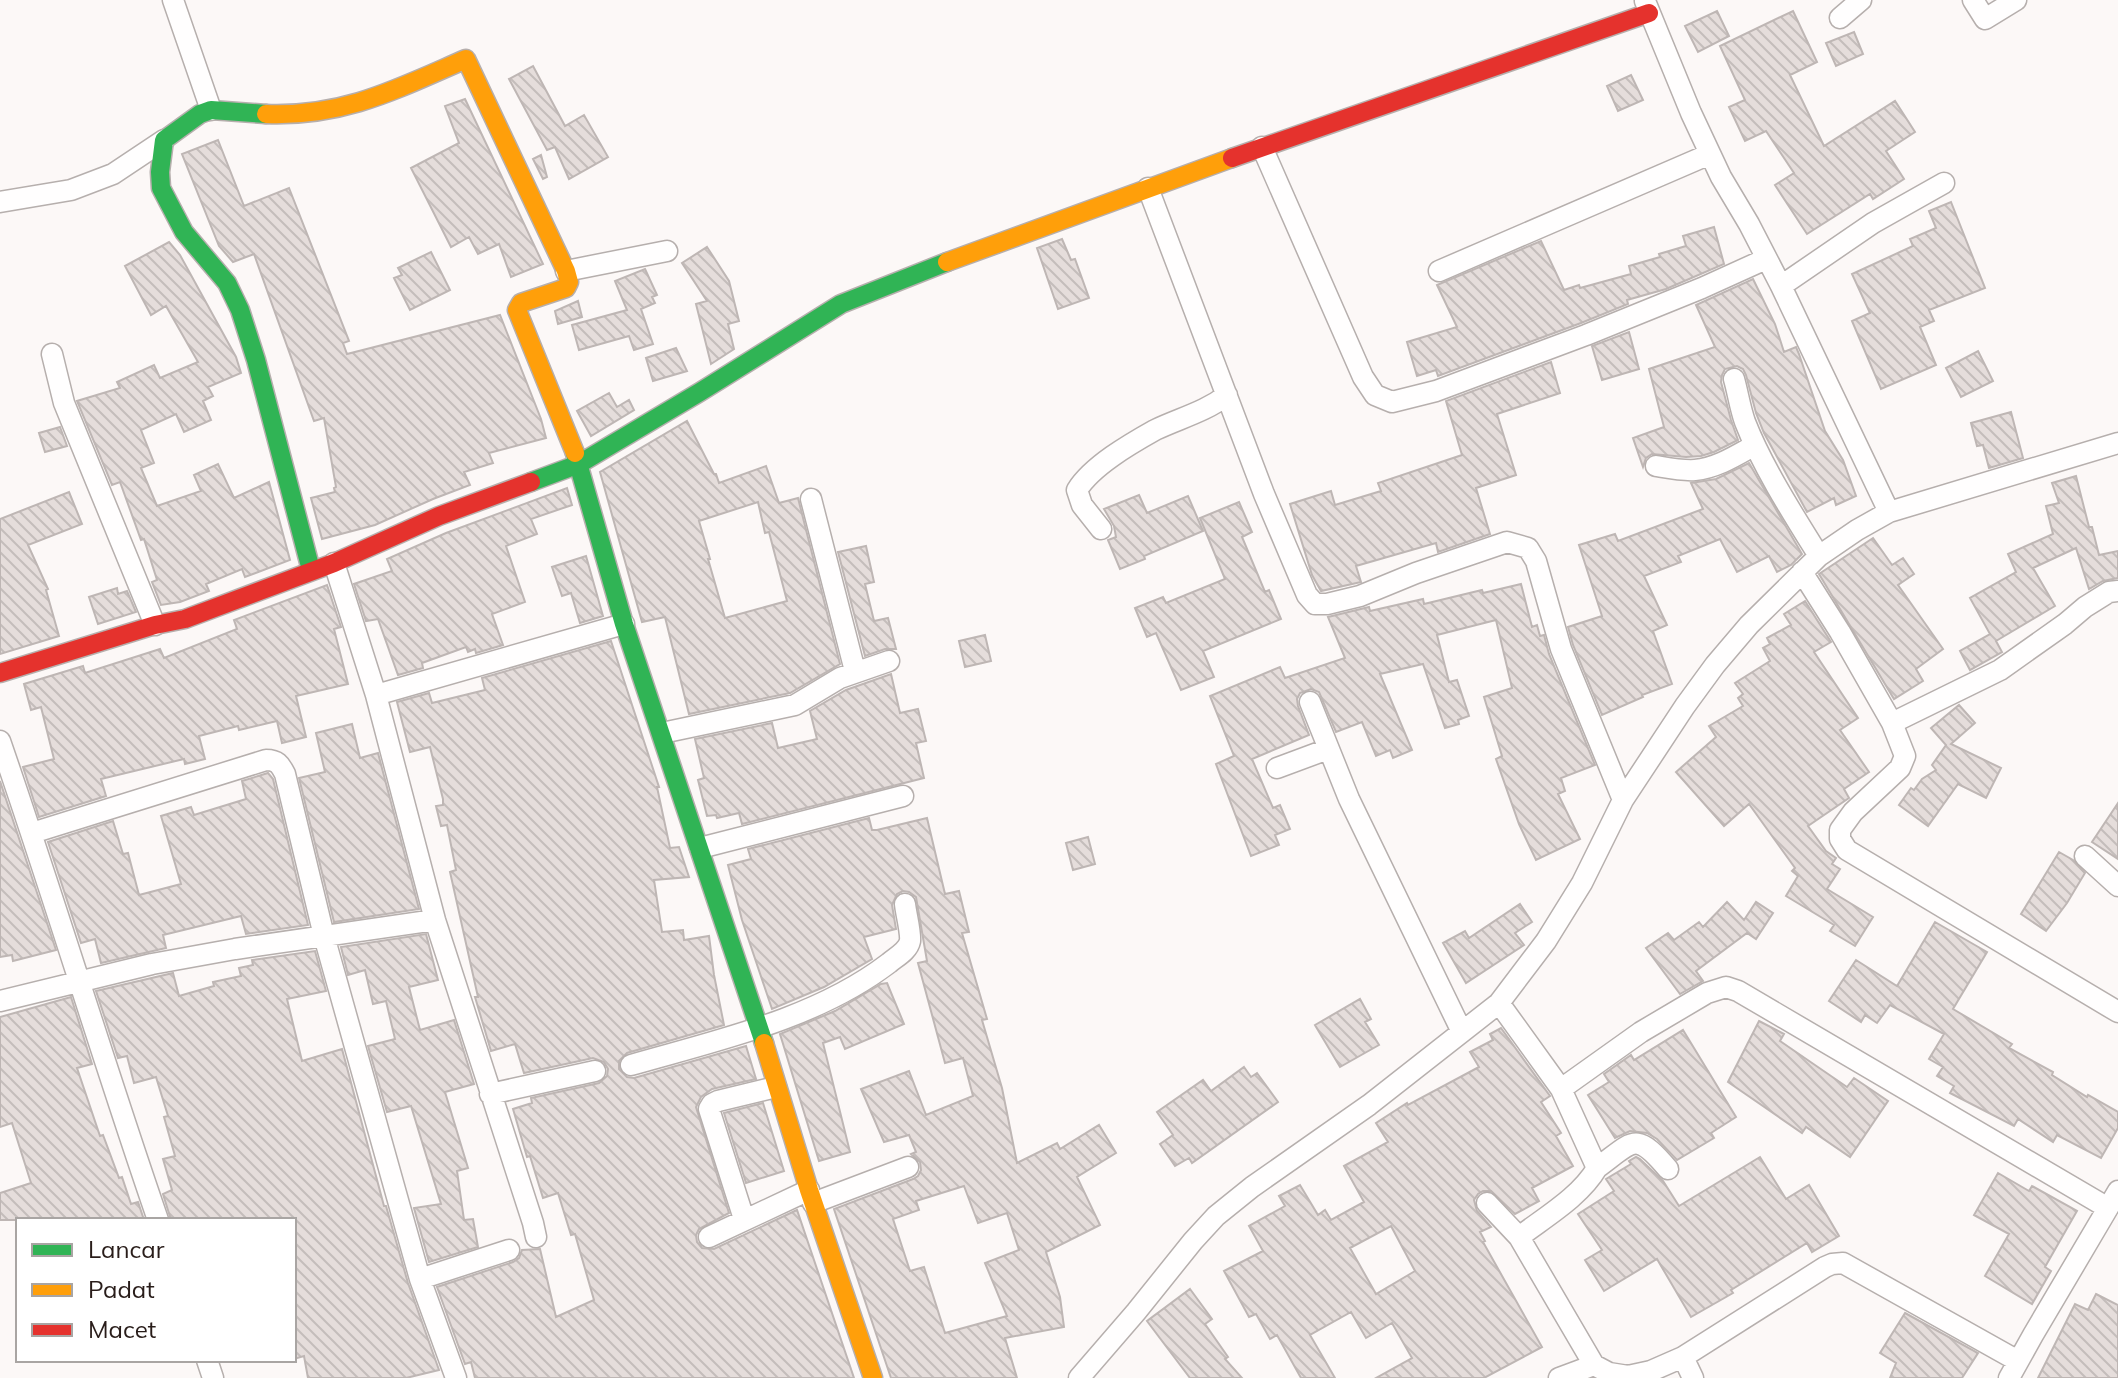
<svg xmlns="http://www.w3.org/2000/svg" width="2118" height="1378" viewBox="0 0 2118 1378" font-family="Mulish,sans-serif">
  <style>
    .building { fill: url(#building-back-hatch); stroke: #beb6b4; stroke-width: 2; fill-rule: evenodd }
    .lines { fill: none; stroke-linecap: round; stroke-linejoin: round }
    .street-casing { stroke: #b6afad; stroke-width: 23 }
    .fast-casing { stroke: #b6afad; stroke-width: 21 }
    .slow-casing { stroke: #b6afad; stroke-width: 21 }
    .jam-casing { stroke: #b6afad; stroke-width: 21 }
    .street { stroke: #fffefe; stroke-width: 20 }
    .fast { stroke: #30b455; stroke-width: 18 }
    .slow { stroke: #ff9f0a; stroke-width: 18 }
    .jam { stroke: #e5322d; stroke-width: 18 }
  </style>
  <defs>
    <pattern id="building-back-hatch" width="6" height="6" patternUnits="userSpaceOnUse" patternTransform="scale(2)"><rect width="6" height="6" fill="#e5dddb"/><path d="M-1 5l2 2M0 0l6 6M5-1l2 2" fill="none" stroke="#c4bdbb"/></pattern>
  </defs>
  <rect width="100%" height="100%" fill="#fcf8f7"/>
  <path class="building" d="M1717 11 1729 36 1698 52 1685 26Z
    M1793 11 1817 62 1790 75 1824 146 1895 101 1915 132 1886 151 1904 179 1873 199 1870 194 1807 234 1775 185 1794 173 1766 131 1745 141 1729 107 1745 100 1720 46Z
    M1854 32 1863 54 1836 66 1826 43Z
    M533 66 565 126 584 115 608 157 569 179 555 147 547 150 509 79Z
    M1631 75 1643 100 1618 111 1607 86Z
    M465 99 543 264 511 277 499 244 478 254 469 237 451 247 411 168 459 143 445 106Z
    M218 140 244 206 289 188 349 341 343 343 347 354 500 315 541 419 546 438 489 453 493 463 464 472 470 485 433 499 375 525 322 539 311 498 335 492 334 488 336 487 324 418 314 421 254 254 233 262 219 246 182 154Z
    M541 155 547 177 543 179 533 159Z
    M1951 202 1985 288 1929 310 1934 321 1920 327 1936 365 1881 389 1852 321 1870 313 1852 274 1913 246 1910 239 1936 228 1929 211Z
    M1714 227 1724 264 1666 289 1627 300 1628 304 1581 323 1438 376 1436 370 1417 376 1407 342 1457 327 1437 285 1541 241 1564 290 1579 285 1580 288 1631 274 1629 266 1660 257 1659 254 1686 246 1683 236Z
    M1062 239 1071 260 1075 259 1089 298 1058 309 1037 248Z
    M169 242 180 255 236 357 241 373 208 387 213 396 203 401 211 420 184 432 176 414 141 430 154 463 141 468 157 506 201 491 194 475 218 464 234 498 269 482 290 560 245 577 242 569 206 584 209 591 180 602 161 605 152 582 157 580 144 539 141 540 120 482 112 485 77 401 120 388 117 382 154 365 160 378 198 362 166 306 151 315 125 266Z
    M707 247 729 281 739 321 728 324 734 349 711 364 696 304 707 301 682 263Z
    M431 252 450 290 410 310 394 278 402 275 398 268Z
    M645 269 657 295 652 297 655 303 641 309 653 344 634 350 629 336 579 350 572 325 627 310 615 281Z
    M1753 279 1775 324 1784 352 1796 347 1799 354 1825 431 1843 460 1856 496 1836 505 1834 498 1807 512 1764 433 1756 413 1746 375 1743 369 1737 366 1725 369 1722 375 1721 382 1731 420 1738 440 1714 452 1701 456 1686 457 1652 454 1646 458 1643 467 1633 438 1664 427 1649 369 1715 347 1696 305Z
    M578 301 582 317 558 324 555 311Z
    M1629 332 1639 369 1602 380 1592 346Z
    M676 348 687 371 653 381 646 358Z
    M1978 351 1993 381 1961 397 1946 368Z
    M1551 362 1560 393 1497 414 1516 475 1476 488 1490 534 1438 552 1436 543 1356 566 1361 582 1321 591 1312 575 1290 504 1331 491 1335 505 1381 491 1378 483 1462 455 1446 401Z
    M609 393 617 407 629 400 634 410 591 436 577 411Z
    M2011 412 2023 458 1989 468 1983 445 1977 446 1971 423Z
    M687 421 714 474H716L719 483 766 466 779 503 798 498 840 664 790 693 689 714 665 617 642 622 600 472ZM758 502 765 533 769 532 787 601 725 618 708 559H710L699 521Z
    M60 427 67 446 45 452 39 433Z
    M1749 463 1802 554 1791 565 1777 572 1769 556 1737 572 1720 539 1678 556 1681 562 1644 576 1667 625 1653 631 1672 684 1642 695 1643 697 1602 715 1573 645 1568 627 1602 616 1579 545 1615 534 1618 541 1703 509 1691 483 1716 479Z
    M2076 476 2089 527H2092L2099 555 2118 551V578L2103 581 2089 589 2076 548 2033 568 2055 606 1996 641 2002 652 1970 670 1960 651 1990 634 1970 598 2016 572 2008 554 2053 534 2046 506 2059 503 2052 483Z
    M567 488 572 505 531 519 537 534 506 546 525 602 492 614 503 645 476 653 475 649 468 652 466 647 422 663 423 668 398 675 378 619 366 621 354 584 392 571 387 559 446 533Z
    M69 492 82 524 28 545 48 589 46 590 59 636 0 654V519Z
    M1139 495 1147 513 1188 496 1203 531 1144 556 1145 559 1120 569 1108 540 1116 537 1114 526 1104 509Z
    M1239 502 1252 532 1242 537 1265 592 1269 590 1281 619 1203 651 1214 677 1181 690 1156 633 1147 637 1135 608 1163 597 1166 603 1225 579 1200 518Z
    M1873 538 1892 565 1903 558 1914 574 1898 585 1943 649 1916 669 1923 681 1894 699 1819 574Z
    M866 546 874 582 865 584 874 621 888 618 896 649H885L865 656 838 552Z
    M586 556 603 616 580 623 571 593 562 596 552 567Z
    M1521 584 1532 627 1537 625 1540 636 1544 635 1549 654 1595 765 1561 778 1565 791 1558 794 1580 839 1536 860 1519 824 1496 759 1502 756 1484 697 1512 688 1496 620 1437 635 1449 682 1457 680 1469 716 1458 720 1459 724 1445 728 1423 664 1380 674 1412 750 1393 758 1390 750 1376 756 1362 722 1336 732 1319 692 1311 689 1300 693 1297 699 1298 706 1309 735 1252 759 1273 808 1280 805 1290 829 1275 835 1279 845 1251 856 1216 764 1234 756 1210 696 1280 667 1285 678 1345 658 1328 617 1369 607 1370 611 1423 599 1424 604 1482 590 1483 593Z
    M327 585 341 627 334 629 348 684 296 696 306 737 282 743 277 721 239 730 238 726 199 736 205 759 185 764 184 759 101 779 106 796 39 817 23 767 54 759 41 707 31 710 24 684 83 666 85 673 160 649 164 658 237 629 234 620Z
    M117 588 118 594 127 591 136 612 98 624 89 597Z
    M1805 601 1831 642 1814 652 1858 718 1840 730 1869 772 1844 789 1849 798 1808 826 1826 851 1836 858 1832 864 1840 869 1827 889 1873 917 1855 946 1830 931 1834 925 1786 896 1798 876 1792 871 1795 868 1749 804 1724 826 1676 772 1716 737 1709 726 1743 706 1738 698 1743 694 1735 683 1770 661 1763 648 1770 644 1767 638 1791 625 1784 614Z
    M985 635 991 661 965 667 959 641Z
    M611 641 659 787H657L670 848 679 847 689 877 654 880 662 932 683 930 684 940 709 936 714 975 724 1025 627 1053 619 1061V1069L627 1077 634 1078 746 1046 756 1079 712 1089 701 1097 696 1107 729 1213 699 1229 696 1235 697 1242 702 1248 714 1249 797 1210 854 1378H475L471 1362 465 1364 437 1287 513 1262 519 1258 522 1250 540 1249 556 1317 594 1300 575 1234 571 1235 558 1193 543 1198 530 1156 527 1157 513 1109 532 1103 531 1098 599 1083 607 1076 608 1069 604 1062 593 1058 524 1073 515 1044 491 1051 475 997H478L450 872 456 870 447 825 441 826 436 806 443 805V799L430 747 410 752 397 702 429 693 432 703 485 690 482 678Z
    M891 674 900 713 918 709 926 741 916 743 924 778 742 824 739 813 717 818 716 815 707 816 698 780 704 778 695 739 772 723 778 748 817 739 810 711 846 690Z
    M1959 705 1975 723 1951 744 2001 768 1986 798 1958 784 1928 826 1899 805 1911 788 1914 790 1922 779 1936 770 1932 765 1946 745 1931 728Z
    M352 724 360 758 378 753 419 909 334 922 299 778 325 772 316 733Z
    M268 773 273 779 308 925 246 934 241 916 163 935 166 948 101 963 95 939 81 943 48 842 113 821 123 854 128 853 139 895 181 884 161 816 191 807 194 815 246 799 242 781Z
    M0 781 56 950 13 961 12 955 0 957Z
    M2118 803V859L2092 842Z
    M869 818 872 830H877L927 818 945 894 959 891 969 932 962 933 987 1019 982 1020 1002 1088 1017 1163 1057 1143 1060 1149 1099 1125 1116 1153 1077 1177 1100 1225 1046 1252 1060 1297 1064 1327 1005 1338 1017 1378H891L834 1209 913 1179 918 1176 921 1170 920 1162 911 1154 916 1152 909 1135 884 1142 861 1089 909 1071 926 1115 973 1096 963 1058 945 1063 918 963 927 961 916 897 909 892 903 891 897 894 892 905 896 929 864 937 872 959 824 987 772 1009 742 920 728 865 751 859 748 849ZM964 1186 978 1223 1007 1213 1019 1250 985 1263 1007 1316 945 1333 924 1267 910 1271 893 1219 919 1210 916 1201Z
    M1088 837 1095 864 1073 870 1066 843Z
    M2059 852 2073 860 2085 873 2067 903 2046 931 2021 914Z
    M1727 902 1744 920 1756 902 1773 913 1756 939 1747 933 1696 971 1703 981 1680 994 1646 948 1668 933 1674 940 1699 922 1703 927Z
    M1520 904 1532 922 1515 933 1524 945 1466 983 1443 943 1465 931 1469 938Z
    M1935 922 1987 952 1953 1009 2012 1044 2009 1048 2053 1072 2052 1075 2087 1097 2088 1095 2118 1112V1128L2101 1158 2057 1135 2053 1142 2018 1119 2014 1126 1950 1093 1954 1086 1937 1076 1943 1067 1929 1059 1944 1034 1890 1005 1877 1023 1865 1015 1861 1022 1829 1001 1856 960 1897 986Z
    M426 934 438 980 409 987 420 1030 454 1020 474 1084 445 1092 468 1168 457 1171 464 1220 473 1219 478 1247 429 1262 414 1208 441 1204 411 1106 387 1112 368 1046 395 1039 386 1001 373 1004 365 970 348 975 341 947Z
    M315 951 326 991 287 999 302 1061 342 1049 384 1206H386L408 1283 439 1370 406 1378H308L304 1356 294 1359V1220H171L163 1194 172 1190 163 1159 175 1156 164 1117 168 1116 156 1077 134 1083 127 1056 118 1058 96 991 173 973 179 996 214 986 213 982 241 976 239 968 253 965 252 960Z
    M887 983 904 1024 845 1049 840 1037 823 1043 850 1152 819 1161 780 1034 835 1011 881 984Z
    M71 997 92 1064 77 1068 100 1136 103 1135 119 1178 122 1177 131 1204 138 1202 144 1220H0V1193L31 1183 12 1123 0 1127V1017Z
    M1360 999 1371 1019 1365 1022 1379 1045 1340 1067 1315 1025Z
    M1759 1021 1784 1034 1780 1041 1847 1087 1854 1078 1888 1101 1850 1157 1806 1127 1802 1133 1728 1082Z
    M1501 1028 1550 1096 1541 1102 1561 1133 1556 1136 1573 1166 1532 1188 1539 1201 1515 1214 1491 1191H1483L1478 1194 1474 1200 1477 1211 1491 1227 1480 1232 1485 1241 1483 1242 1542 1347 1484 1378H1376L1412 1358 1392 1323 1366 1338 1351 1312 1310 1335 1335 1378H1301L1277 1335 1270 1339 1256 1314 1249 1317 1224 1271 1263 1251 1249 1226 1285 1206 1279 1196 1300 1185 1318 1215 1325 1210 1331 1220 1364 1202 1344 1166 1388 1142 1376 1123 1407 1103 1408 1105 1479 1067 1470 1052 1493 1040 1490 1034ZM1391 1226 1415 1271 1376 1294 1350 1248Z
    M1683 1030 1736 1117 1711 1133 1714 1138 1677 1160 1657 1139 1647 1133 1630 1131 1615 1138 1588 1095 1609 1082 1604 1074 1631 1055 1634 1060Z
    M1244 1067 1251 1077 1257 1073 1278 1102 1192 1163 1189 1158 1175 1166 1160 1144 1173 1135 1157 1112 1203 1080 1211 1091Z
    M763 1103 784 1171 746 1183 724 1113Z
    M1636 1157 1640 1159 1663 1181 1679 1206 1760 1157 1786 1199 1809 1185 1839 1236 1812 1252 1807 1243 1731 1290 1733 1293 1691 1317 1657 1259 1604 1291 1585 1260 1602 1250 1578 1214 1614 1191 1606 1179 1631 1164 1629 1161Z
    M1998 1173 2029 1191 2032 1186 2077 1211 2045 1267 2051 1271 2032 1304 1985 1276 2009 1234 1974 1215Z
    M1190 1289 1212 1319 1205 1324 1228 1357 1225 1359 1242 1378H1190L1147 1321Z
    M2096 1294 2118 1305V1378H2038L2075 1304 2088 1310Z
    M1905 1313 1978 1353 1962 1378H1890L1896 1363 1880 1353Z"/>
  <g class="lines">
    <defs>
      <path id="street" d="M173 0 211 110
        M1973 0 1985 19 2016 0
        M1840 18 1861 0
        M1262 147 1363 377 1375 395 1392 402 1436 391 1586 335 1702 288 1766 259
        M1148 188 1264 494 1307 595 1315 604H1327L1360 596 1416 573 1507 542 1528 548 1536 561 1561 649 1623 800
        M0 202 71 190 113 174 164 140
        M566 271 667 251
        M1439 271 1710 154
        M1781 286 1873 223 1944 183
        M52 354 64 403 155 625
        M1734 379C1738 393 1740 408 1745 422 1762 466 1794 516 1819 556
        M1656 466C1668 468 1683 471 1695 470 1717 468 1737 455 1755 445
        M811 499 855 671
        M1889 512 2118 443
        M1101 529 1082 505 1077 490C1092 466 1130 444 1155 430 1180 418 1205 412 1227 395
        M334 563 376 695 435 920 533 1223 536 1237
        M1802 572 1840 632 1892 723 1905 756 1900 768 1853 812 1840 830V839L1847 850 2118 1012
        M376 695 624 624
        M1310 702 1349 799 1462 1032
        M1892 723 2000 670 2065 624 2085 607 2109 592 2118 591
        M662 733 795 705 840 678 889 661
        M0 741C55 900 103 1061 158 1220
        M1277 768 1328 749
        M32 833 266 760C277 760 280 764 285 774L324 936 420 1279 456 1378
        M700 848 903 796
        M2085 856 2118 886
        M0 1001 152 964 235 949 435 920
        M1499 1003 1561 1089 1597 1168C1580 1197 1545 1217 1519 1237L1594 1365 1609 1373 1628 1376 1651 1371 1683 1357 1825 1267 1832 1264 1843 1263 2018 1361
        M631 1065C718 1040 816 1019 889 963 896 957 908 951 910 941 911 932 906 914 905 904
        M1561 1089 1641 1032 1707 993 1726 987 1738 991 2108 1208
        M490 1094 595 1071
        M1597 1168C1634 1141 1635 1130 1668 1169
        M813 1203 908 1167
        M1487 1203 1519 1237
        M744 1219 709 1109 712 1104 718 1101 776 1087
        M709 1237 809 1190
        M420 1279 509 1250
        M1683 1357 1693 1378
        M207 1360 213 1378
        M1079 1378 1136 1312 1193 1241 1216 1216 1252 1187 1369 1105 1499 1003 1546 941 1582 883 1623 800 1685 706 1715 665 1749 625 1819 556 1857 530 1889 512 1781 286 1749 224 1721 177 1691 113 1645 1
        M1559 1378 1594 1365
        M2009 1378 2033 1335 2118 1191"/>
      <path id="fast" d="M266 114 211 110 200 114 164 140 160 172 161 188 184 232 227 283 240 310 256 360 311 570
        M575 453 624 624 764 1043
        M531 482 579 464 700 392 841 304 947 262"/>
      <path id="slow" d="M266 114C344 117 397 89 466 59L566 271 569 282 566 288 521 303 517 310 575 453
        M947 262 1232 158
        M764 1043 809 1190 873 1378"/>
      <path id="jam" d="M1232 158 1649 13
        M0 673 155 625 185 619 334 563 439 516 531 482"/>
    </defs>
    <use href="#street" class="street-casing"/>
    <use href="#fast" class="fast-casing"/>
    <use href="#slow" class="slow-casing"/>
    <use href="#jam" class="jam-casing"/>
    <use href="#street" class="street"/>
    <use href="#fast" class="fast"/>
    <use href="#slow" class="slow"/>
    <use href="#jam" class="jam"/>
  </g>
  <rect x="16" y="1218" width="280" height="144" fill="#ffffff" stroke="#a9a5a3" stroke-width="2"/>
  <rect x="32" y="1244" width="40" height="12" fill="#30b455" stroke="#a9a5a3" stroke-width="2"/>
  <text x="88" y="1258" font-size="24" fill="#291d1a">Lancar</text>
  <rect x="32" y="1284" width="40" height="12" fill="#ff9f0a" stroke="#a9a5a3" stroke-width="2"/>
  <text x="88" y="1298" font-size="24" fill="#291d1a">Padat</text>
  <rect x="32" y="1324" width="40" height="12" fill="#e5322d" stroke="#a9a5a3" stroke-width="2"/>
  <text x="88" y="1338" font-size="24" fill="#291d1a">Macet</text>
</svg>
